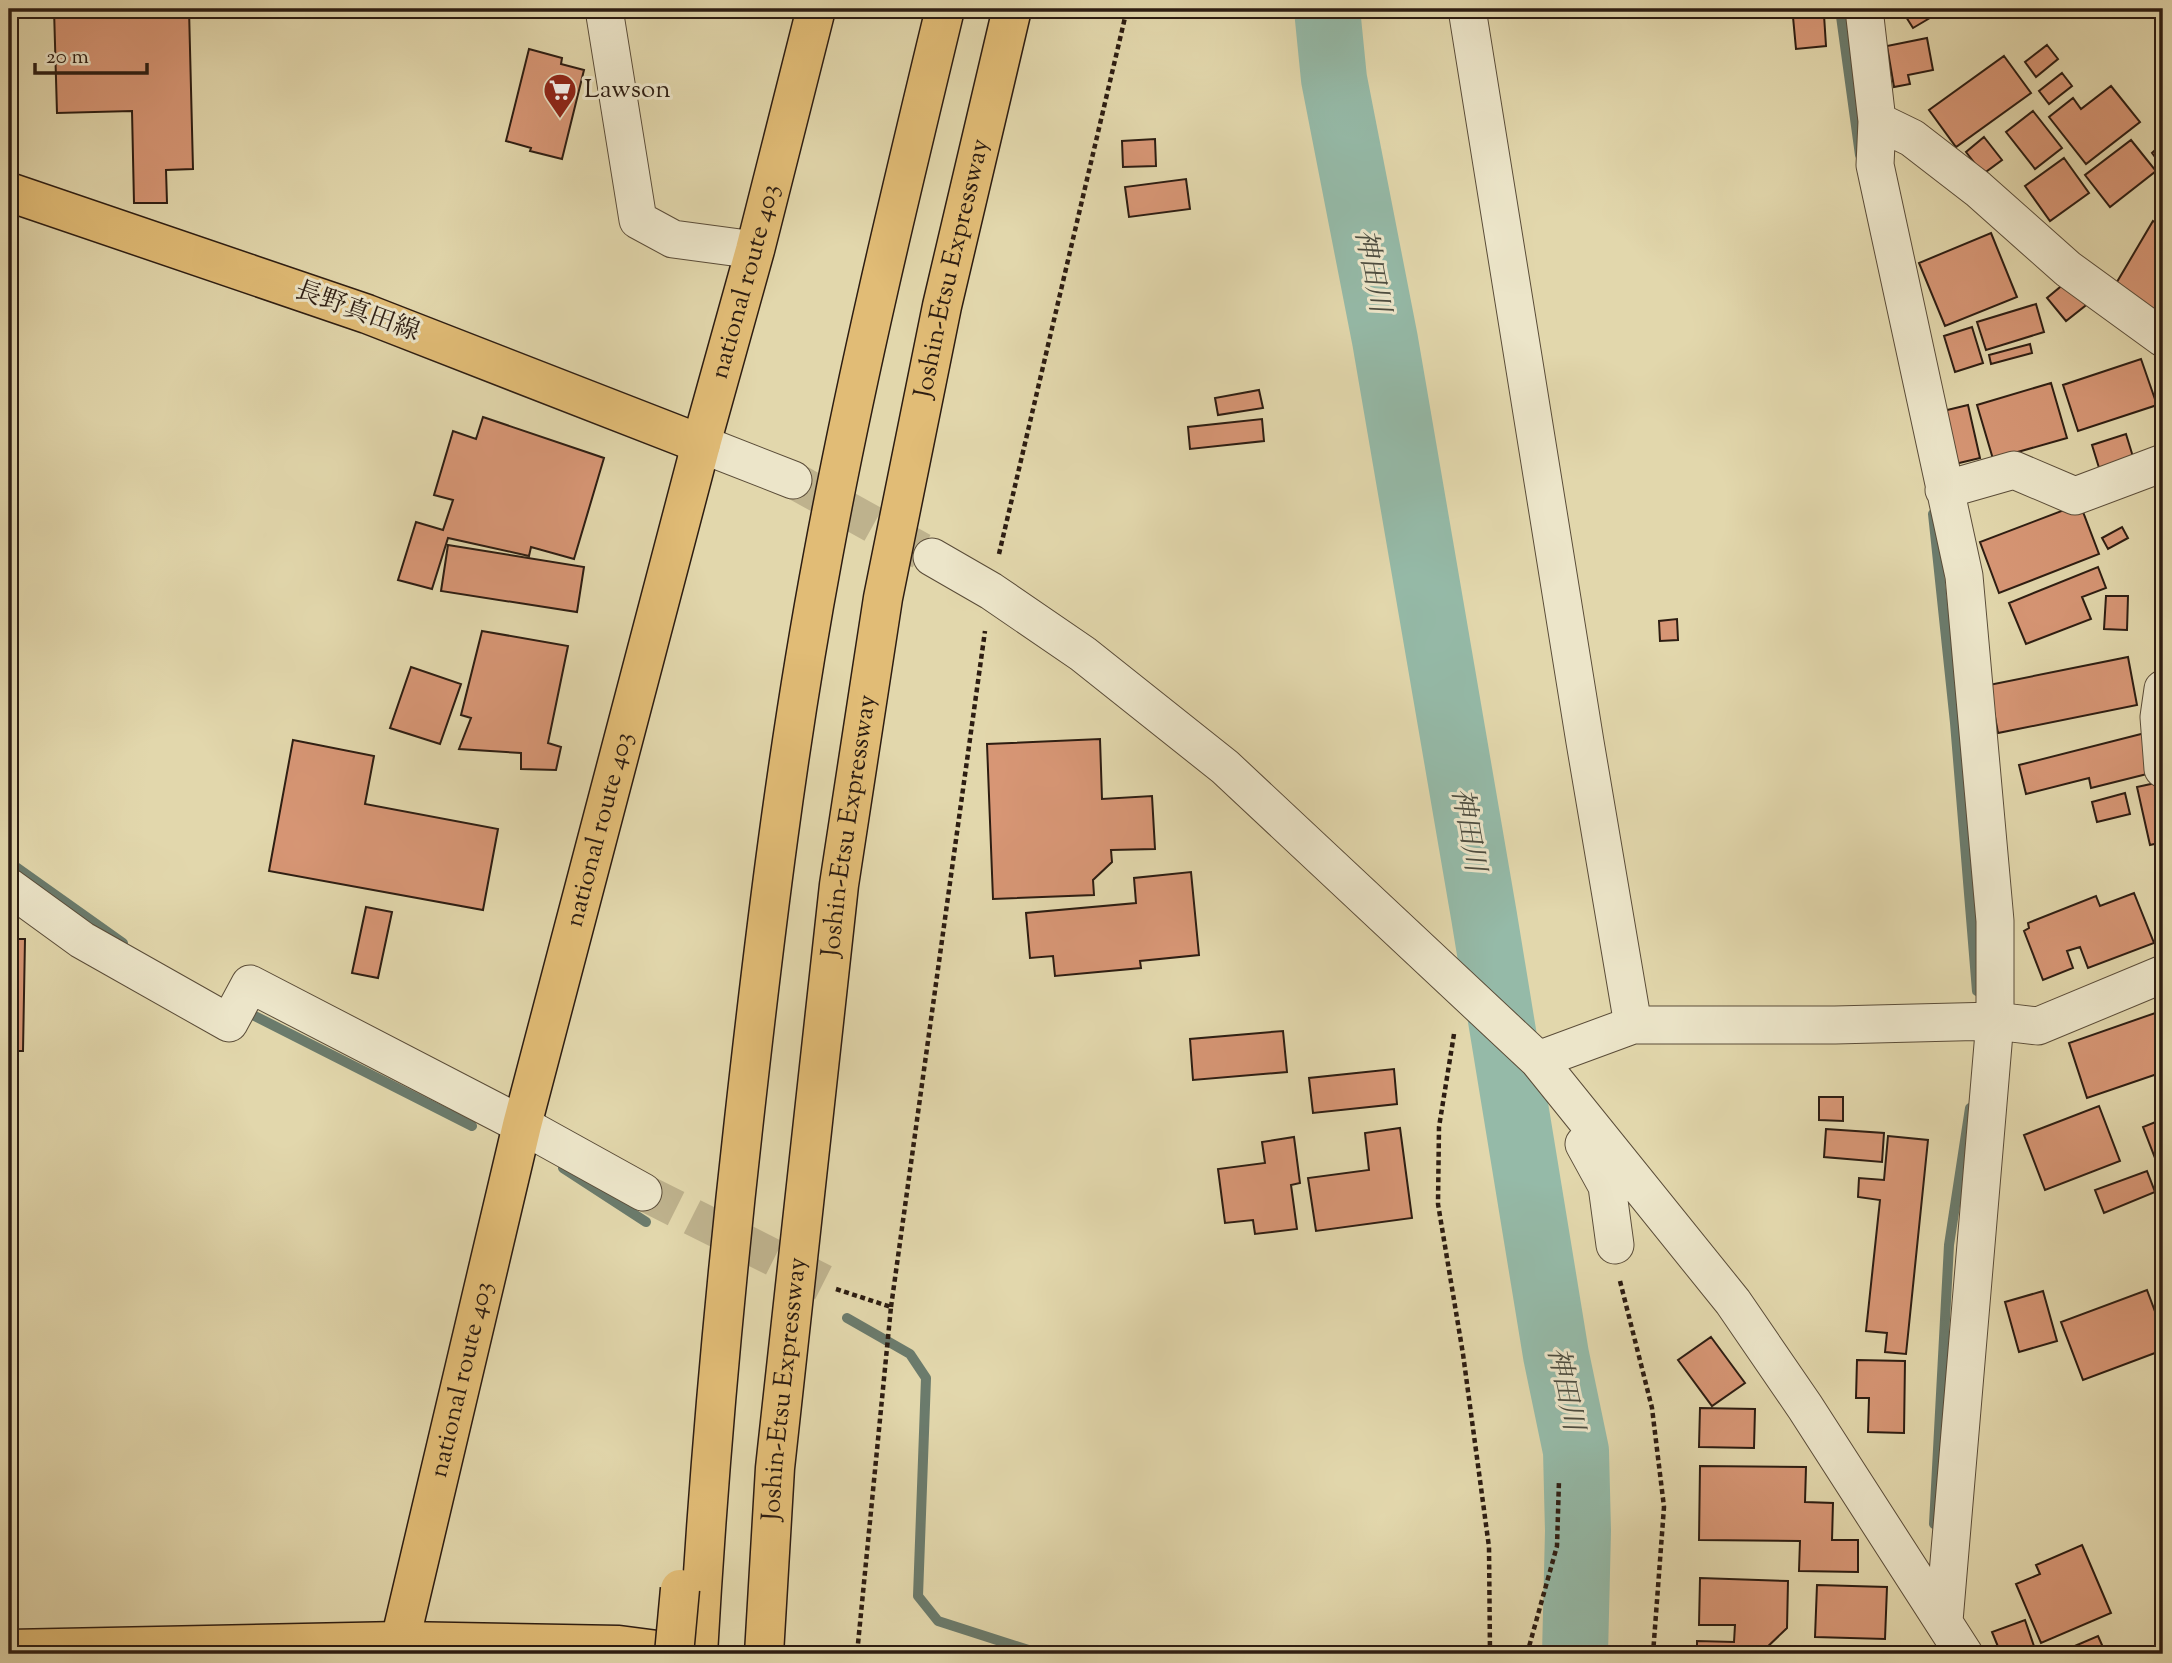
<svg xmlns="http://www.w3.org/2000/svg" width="2172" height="1663" viewBox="0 0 2172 1663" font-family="'Sorts Mill Goudy','Noto Serif JP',serif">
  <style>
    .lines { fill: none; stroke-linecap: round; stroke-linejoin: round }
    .stream { stroke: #6b7b6c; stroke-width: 10 }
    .river { stroke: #95baa8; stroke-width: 66 }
    .building { fill: #d79675; stroke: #2d1d12; stroke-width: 2 }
    .minor-tunnel { stroke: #beb28d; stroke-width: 37; stroke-dasharray: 37 18; stroke-linecap: butt }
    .minor-casing { stroke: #5a4c38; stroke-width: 39 }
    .major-casing { stroke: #2d1d12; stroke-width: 41 }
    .highway-casing { stroke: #2d1d12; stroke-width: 41 }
    .path { stroke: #2d1d12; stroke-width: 4.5; stroke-dasharray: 5 3.5; stroke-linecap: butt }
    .minor { stroke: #ece5c9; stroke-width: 37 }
    .major { stroke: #e1bc76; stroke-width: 38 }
    .highway { stroke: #e1bc76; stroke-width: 38 }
    .highway-bridge-casing { stroke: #2d1d12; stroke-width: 41; stroke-linecap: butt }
    .highway-bridge { stroke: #e1bc76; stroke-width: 38 }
    .labels { text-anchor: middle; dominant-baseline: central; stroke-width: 6; stroke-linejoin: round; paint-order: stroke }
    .poi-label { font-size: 26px; fill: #2d1d12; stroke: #ece5c9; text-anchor: start }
    .street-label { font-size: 26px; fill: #2d1d12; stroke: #ece5c9 }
    .water-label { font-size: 28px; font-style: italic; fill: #4c4c3f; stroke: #ece5c9 }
  </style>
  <rect width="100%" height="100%" fill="#e2d7ac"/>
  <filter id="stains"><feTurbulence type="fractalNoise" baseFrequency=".00286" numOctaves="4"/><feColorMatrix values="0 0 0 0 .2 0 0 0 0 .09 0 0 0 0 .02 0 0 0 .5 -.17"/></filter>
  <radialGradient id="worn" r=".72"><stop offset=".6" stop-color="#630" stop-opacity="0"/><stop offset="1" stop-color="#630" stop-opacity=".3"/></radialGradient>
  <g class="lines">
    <path class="stream" d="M1840 9 1860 155
      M1933 514 1955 723 1977 991
      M9 862 123 943
      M241 1009 472 1126
      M563 1168 646 1222
      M847 1318 910 1354 926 1378 918 1596 938 1621 1041 1654
      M1934 1524 1949 1245 1970 1108"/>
    <path class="river" d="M1327 9 1334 79 1385 340 1484 916 1556 1355 1576 1451 1578 1531 1575 1654"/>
  </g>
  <path class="building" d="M54 9H189L193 169 166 170 167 203H134L132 111 57 113Z
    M1901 9H1945L1913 28Z
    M2093 9H2110L2097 16Z
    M1824 15 1826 46 1796 49 1793 17Z
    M1927 38 1933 70 1908 75 1910 84 1894 87 1887 46Z
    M2047 45 2058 59 2036 77 2025 62Z
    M529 49 562 58 561 64 584 70 562 159 530 151 531 148 506 141Z
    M2004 56 2031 93 1956 147 1929 110Z
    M2062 73 2072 86 2049 104 2039 91Z
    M2111 86 2140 122 2086 164 2049 117 2073 98 2081 109Z
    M2033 111 2062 148 2035 169 2006 132Z
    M1984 137 2002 160 1983 174 1966 152Z
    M1155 139 1156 166 1123 167 1122 141Z
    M2131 140 2156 171 2110 207 2085 175Z
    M2163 143V168L2152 153Z
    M2064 158 2089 193 2050 221 2025 186Z
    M1186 179 1190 209 1129 217 1125 187Z
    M2153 221 2163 227V306L2159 314 2114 287Z
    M1991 233 2017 297 1945 326 1919 263Z
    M2071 278 2090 302 2066 321 2047 298Z
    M2036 304 2044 332 1986 350 1977 322Z
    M1972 327 1983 363 1955 372 1944 336Z
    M2030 344 2032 353 1991 364 1989 355Z
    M2141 359 2157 405 2078 431 2063 385Z
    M2051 383 2067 438 1993 459 1977 405Z
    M1259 390 1263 408 1218 415 1215 398Z
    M1968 405 1980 458 1955 464 1943 411Z
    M483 417 604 458 574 559 531 547 529 556 448 538 432 589 398 580 416 522 443 530 453 500 434 495 453 431 476 439Z
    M1262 419 1264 441 1190 449 1188 427Z
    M2126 434 2134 460 2100 471 2092 445Z
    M2080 504 2099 554 1999 593 1980 542Z
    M2122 527 2128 538 2108 549 2102 538Z
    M448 545 584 567 577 612 441 591Z
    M2098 567 2106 588 2082 597 2091 619 2026 644 2009 603Z
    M2106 596H2128L2127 630 2104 629Z
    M1677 619 1678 640 1660 641 1659 621Z
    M482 631 568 646 548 743 561 747 556 770 521 769V753L459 749 471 718 461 715Z
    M2128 657 2137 705 1998 733 1989 685Z
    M411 667 461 684 440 744 390 728Z
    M2145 733 2155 772 2091 788 2089 778 2026 794 2019 765Z
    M1100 739 1102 799 1152 796 1155 849 1111 850 1112 862 1093 880 1094 895 993 899 987 744Z
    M293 740 374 756 365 804 498 829 483 910 269 871Z
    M2160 782 2163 796V842L2150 845 2137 787Z
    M2125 793 2130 814 2097 822 2092 802Z
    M1191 872 1199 955 1140 961 1141 968 1055 976 1053 956 1030 958 1026 913 1136 903 1134 878Z
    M2134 893 2154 943 2088 968 2080 947 2067 951 2073 968 2043 980 2024 931 2029 928 2028 923 2096 896 2100 906Z
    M366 907 392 912 378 978 352 973Z
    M2163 923V938L2157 927Z
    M9 939H25L23 1051H9Z
    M2161 1011 2163 1018V1072L2087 1098 2069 1043Z
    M1283 1031 1287 1072 1193 1080 1190 1039Z
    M1394 1069 1397 1104 1313 1113 1309 1078Z
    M1819 1097H1843V1121L1819 1120Z
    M2099 1106 2120 1161 2045 1190 2024 1135Z
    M2163 1119V1176H2162L2143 1127Z
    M1400 1128 1412 1218 1316 1231 1308 1178 1369 1170 1365 1133Z
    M1826 1129 1884 1133 1882 1162 1824 1157Z
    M1888 1136 1928 1140 1906 1354 1885 1352 1887 1333 1866 1331 1880 1200 1858 1197 1859 1178 1884 1180Z
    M1294 1137 1300 1183 1291 1185 1297 1229 1255 1234 1253 1220 1225 1223 1218 1169 1265 1163 1262 1142Z
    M2147 1171 2155 1192 2104 1213 2095 1190Z
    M2147 1290 2163 1333V1350L2083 1380 2061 1322Z
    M2043 1291 2057 1341 2019 1352 2005 1302Z
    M1711 1337 1745 1383 1712 1406 1678 1360Z
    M1857 1360 1905 1361 1904 1433 1868 1432 1869 1398H1856Z
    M1700 1408 1755 1409 1754 1448 1699 1447Z
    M1700 1466 1806 1467 1805 1502 1833 1503 1832 1540H1858V1572L1799 1571 1800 1541 1699 1540Z
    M2082 1545 2111 1613 2041 1643 2016 1584 2040 1574 2036 1565Z
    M1700 1578 1788 1581 1787 1628 1760 1654 1697 1653V1641L1734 1642 1735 1625H1699Z
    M1817 1585 1887 1587 1885 1639 1815 1637Z
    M2025 1620 2036 1652 2030 1654H2001L1992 1632Z
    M2098 1636 2106 1654H2056Z
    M1783 1651 1819 1653V1654H1783Z"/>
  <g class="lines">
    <path class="minor-tunnel" d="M793 480 932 557
      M643 1192 836 1289"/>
    <defs>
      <path id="minor" d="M604 9 638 220 673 239 755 250
        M1467 9 1585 742 1633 1025
        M1864 9 1877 121 1875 165 1964 576 1995 921V1021L1944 1621
        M1877 121 1912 138 1978 189 2068 269 2163 338
        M701 444 793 480
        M1944 490 2014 470 2075 496 2163 463
        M932 557 991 591 1083 654 1225 767 1538 1060 1733 1302 1805 1407 1964 1654
        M2163 689 2159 717 2163 769
        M9 887 82 940 229 1023 250 984 522 1125 643 1192
        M1538 1060 1633 1025H1835L1995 1021 2038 1026 2163 974
        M1584 1144 1607 1186 1615 1245"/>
      <path id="major" d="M9 192 367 314 701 444
        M9 1649 400 1641 619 1645 688 1654"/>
      <g id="highway">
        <path id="s1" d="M397 1654 522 1125 701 444 755 250 816 9"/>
        <path d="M698 1654C708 1476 724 1298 744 1120 765 932 788 743 823 556 857 372 901 191 945 9"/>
        <path id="s2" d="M764 1654 775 1468 839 885 883 598 942 306 1012 9"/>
      </g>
    </defs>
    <use href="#minor" class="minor-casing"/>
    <use href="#major" class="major-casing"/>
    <use href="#highway" class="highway-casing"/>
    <path class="path" d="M999 554 1127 9
      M1454 1034 1439 1127 1438 1204 1463 1354 1489 1547 1490 1654
      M1620 1281 1652 1408 1664 1507 1653 1654
      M836 1289 891 1307 857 1654
      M891 1307 985 631
      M1527 1654 1557 1546 1559 1480"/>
    <use href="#minor" class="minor"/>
    <use href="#major" class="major"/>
    <use href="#highway" class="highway"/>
    <defs>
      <path id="highway-bridge" d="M674 1654 680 1589"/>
    </defs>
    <use href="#highway-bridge" class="highway-bridge-casing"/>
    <use href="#highway-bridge" class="highway-bridge"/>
  </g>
  <defs>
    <symbol id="supermarket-pin" viewBox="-11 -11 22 30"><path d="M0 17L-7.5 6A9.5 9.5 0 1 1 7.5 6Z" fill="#8f2418" stroke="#ece5c9"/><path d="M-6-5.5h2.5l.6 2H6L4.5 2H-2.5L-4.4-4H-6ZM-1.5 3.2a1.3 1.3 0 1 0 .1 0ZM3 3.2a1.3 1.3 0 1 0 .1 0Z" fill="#fff"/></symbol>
  </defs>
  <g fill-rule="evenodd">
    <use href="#supermarket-pin" x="541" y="71" width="38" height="52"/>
  </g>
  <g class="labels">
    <g class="poi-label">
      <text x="584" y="90">Lawson</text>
    </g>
    <g class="street-label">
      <text stroke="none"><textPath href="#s2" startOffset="1400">Joshin-Etsu Expressway</textPath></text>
      <text stroke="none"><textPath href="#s1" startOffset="1416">national route 403</textPath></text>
      <text transform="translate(357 312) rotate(20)">長野真田線</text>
      <text stroke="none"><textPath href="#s2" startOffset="833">Joshin-Etsu Expressway</textPath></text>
      <text stroke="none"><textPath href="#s1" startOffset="849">national route 403</textPath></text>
      <text stroke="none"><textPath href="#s1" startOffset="282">national route 403</textPath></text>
      <text stroke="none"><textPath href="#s2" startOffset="266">Joshin-Etsu Expressway</textPath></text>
    </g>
    <g class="water-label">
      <text transform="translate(1371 271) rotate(79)">神田川</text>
      <text transform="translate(1467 830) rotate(80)">神田川</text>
      <text transform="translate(1564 1389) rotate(78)">神田川</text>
    </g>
  </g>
  <rect width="2172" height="1663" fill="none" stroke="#e2d7ac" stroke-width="35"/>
  <rect x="10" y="10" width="2151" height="1642" fill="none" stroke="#2d1d12" stroke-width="3.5"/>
  <rect x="18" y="18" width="2137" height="1628" fill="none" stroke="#2d1d12" stroke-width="2"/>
  <path d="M35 63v10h112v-10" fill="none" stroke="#2d1d12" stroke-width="3.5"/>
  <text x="46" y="63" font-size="21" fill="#2d1d12" stroke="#ece5c9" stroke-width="5" paint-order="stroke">20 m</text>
  <rect width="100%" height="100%" filter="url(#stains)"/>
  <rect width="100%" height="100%" fill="url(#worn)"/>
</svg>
